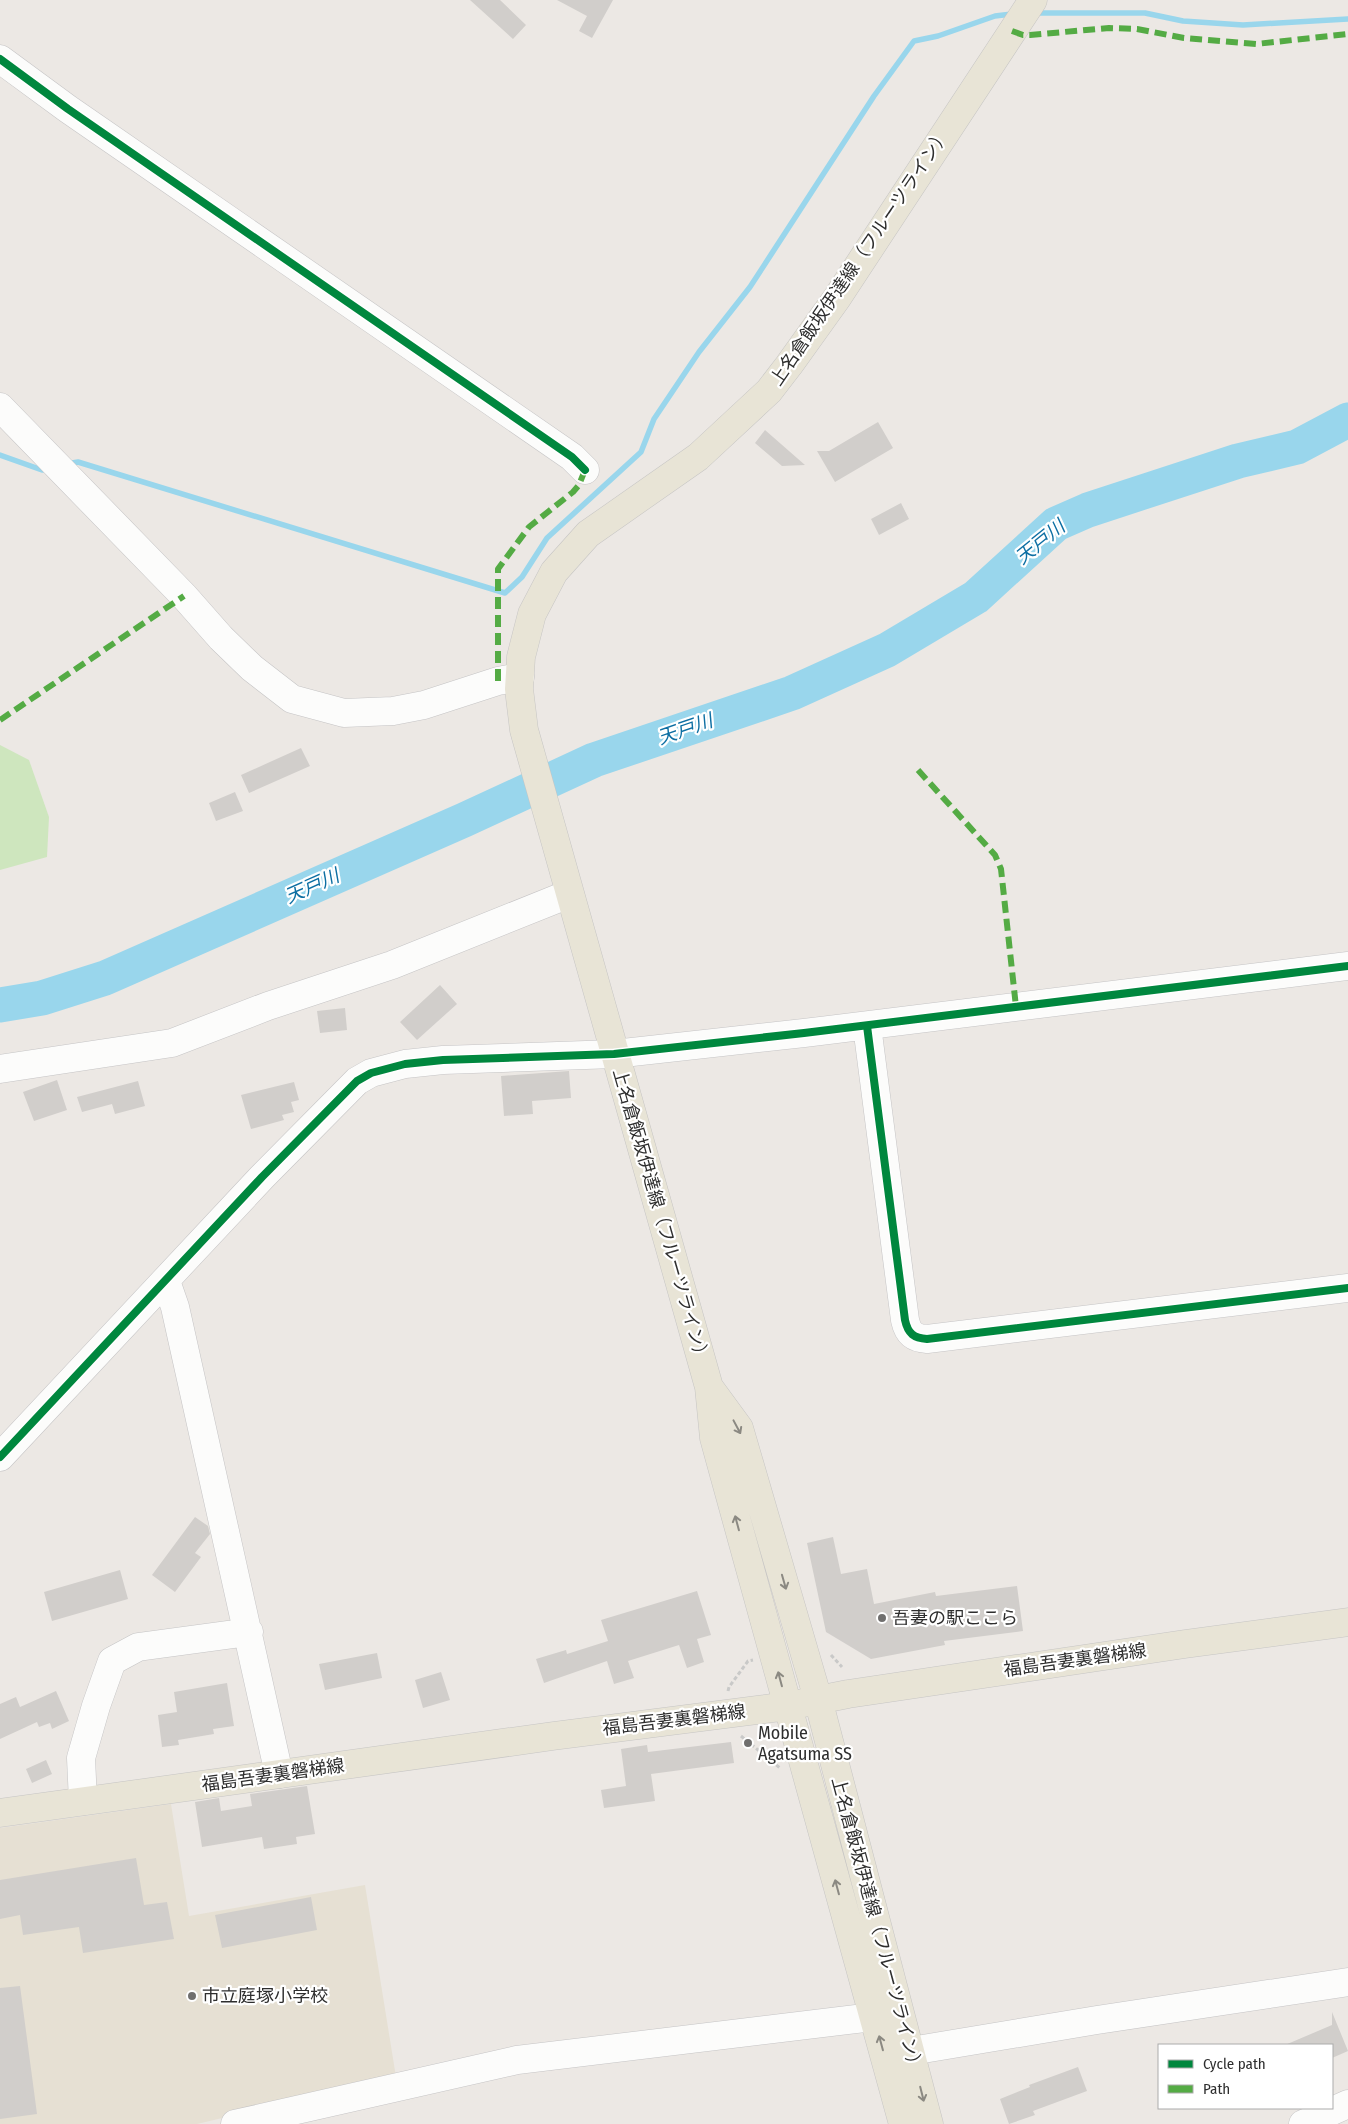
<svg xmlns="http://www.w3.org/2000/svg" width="1348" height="2124" viewBox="0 0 1348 2124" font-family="'Fira Sans Condensed','Noto Sans JP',sans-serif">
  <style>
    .education { fill: #e6e0d3 }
    .green { fill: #cee6be }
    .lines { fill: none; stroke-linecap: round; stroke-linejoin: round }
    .stream { stroke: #99d6ec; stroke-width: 5.5 }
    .river { stroke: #99d6ec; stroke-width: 35 }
    .building { fill: #d1cecb }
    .minor-casing { stroke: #c5c4c5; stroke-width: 29 }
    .major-casing { stroke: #c6c5c4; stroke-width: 29 }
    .path { stroke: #c9c9c8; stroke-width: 3; stroke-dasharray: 4 2.5; stroke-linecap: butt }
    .minor { stroke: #fcfcfb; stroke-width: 28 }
    .major { stroke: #e8e4d6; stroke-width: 28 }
    .quiet { stroke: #54ab44; stroke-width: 6; stroke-dasharray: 12 6; stroke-linecap: butt }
    .cycleway-casing { stroke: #fff; stroke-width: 11 }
    .cycleway { stroke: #00873e; stroke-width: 8 }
    .oneway { stroke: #8b8982 }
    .poi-dot { fill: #706f6e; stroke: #fff; stroke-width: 2 }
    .labels { text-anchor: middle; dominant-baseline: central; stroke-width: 4.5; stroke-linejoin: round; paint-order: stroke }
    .street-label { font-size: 18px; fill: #2e2e2e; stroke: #fff }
    .poi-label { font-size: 18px; fill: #2e2e2e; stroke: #fff; text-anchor: start }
    .water-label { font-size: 19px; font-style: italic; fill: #0d6fa3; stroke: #fff }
  </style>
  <rect width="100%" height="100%" fill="#ece8e4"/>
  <path class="education" d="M171 1804 189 1916 365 1885 396 2077 197 2124H0V1828Z"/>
  <path class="green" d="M0 745 29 760 49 817 47 857 0 870Z"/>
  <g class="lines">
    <path class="stream" d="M1034 13H1145L1183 21 1243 25 1348 19
      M0 455 42 470 48 469
      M66 464 78 462 505 593 522 577 547 538 641 452 654 419 699 352 750 287 874 96 914 41 938 36 995 16 1012 14"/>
    <path class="river" d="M0 1005 42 998 105 978 464 820 594 760 792 693 887 650 976 597 1056 524 1088 510 1238 461 1297 447 1348 420"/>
  </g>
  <path class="building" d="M470 0H500L526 25 513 39Z
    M557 0H613L592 38 579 31 587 16Z
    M878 422 893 448 835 482 817 451H829Z
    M765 430 805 465 782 466 755 443Z
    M901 503 909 519 879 535 871 519Z
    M301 748 310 766 249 793 241 775Z
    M235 792 243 811 216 821 209 803Z
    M440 985 457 1004 417 1040 400 1022Z
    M345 1008 347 1030 320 1033 317 1011Z
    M569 1071 571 1098 532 1101 533 1114 504 1116 501 1076Z
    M57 1080 67 1110 34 1121 23 1092Z
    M138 1081 145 1106 115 1114 112 1104 82 1112 77 1097Z
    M294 1082 299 1100 291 1102 294 1112 282 1115 284 1120 251 1129 241 1095Z
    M195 1517 208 1526 210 1534 195 1553 201 1557 175 1592 152 1575Z
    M833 1537 841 1574 867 1569 874 1604 935 1592 936 1596 1017 1586 1023 1631 944 1641 945 1645 871 1659 826 1632 807 1543Z
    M120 1570 128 1599 52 1621 44 1592Z
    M697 1591 711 1635 697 1639 704 1662 687 1668 679 1645 628 1661 634 1678 614 1684 607 1661 544 1683 536 1659 566 1650 567 1654 608 1641 601 1620Z
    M377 1653 382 1678 325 1690 319 1664Z
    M441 1672 450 1700 423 1708 415 1680Z
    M227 1683 234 1726 213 1729 214 1734 178 1740 179 1745 162 1747 158 1715 177 1712 174 1692Z
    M56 1691 69 1721 52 1729 50 1723 39 1727 37 1722 0 1739V1704L16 1697 20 1707Z
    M731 1742 734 1763 651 1774 655 1801 604 1808 601 1790 626 1786 621 1749 647 1745 648 1752Z
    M46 1760 52 1774 32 1783 26 1769Z
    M307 1786 315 1834 296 1837 297 1844 264 1849 262 1837 202 1847 195 1802 219 1798 221 1811 252 1806 250 1794Z
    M136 1858 144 1905 167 1902 174 1939 83 1953 79 1927 23 1935 20 1915 0 1919V1880Z
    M311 1897 317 1930 222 1948 215 1915Z
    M20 1986 37 2114 0 2119V1988Z
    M1332 2012 1348 2051 1332 2058V2045H1285L1332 2025Z
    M1078 2067 1087 2091 1033 2111 1035 2115 1009 2124 1000 2099 1030 2087 1029 2085Z"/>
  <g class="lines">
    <defs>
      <path id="minor" d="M0 59 68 109 572 457 585 470
        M0 407 184 596 221 638 252 668 292 699 344 713 393 711 424 705 498 681 520 677
        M867 1026 905 1320C908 1334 914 1338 927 1339L1348 1288
        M0 1069 172 1043 268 1006 392 965 569 894
        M166 1281 175 1307 279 1774
        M0 1457 262 1177 357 1081 371 1073 405 1064 443 1060 614 1054 804 1033 1348 966
        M83 1801 81 1758 96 1706 112 1661 138 1647 249 1632
        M911 2051 1097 2020 1348 1982
        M235 2124 517 2060 873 2017
        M1303 2124 1348 2104"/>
      <path id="major" d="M709 1387 739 1428 818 1699 929 2124
        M0 1813 553 1736 788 1706 848 1694 1185 1644 1348 1622
        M903 2124 714 1438 709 1387 524 730 519 689 521 657 532 614 554 572 588 534 698 457 769 391 789 365 837 298 1033 0"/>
    </defs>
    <use href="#minor" class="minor-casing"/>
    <use href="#major" class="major-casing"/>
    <path class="path" d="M831 1655 842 1667
      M728 1691 729 1687 748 1661 753 1660
      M741 1736 780 1768"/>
    <use href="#minor" class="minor"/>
    <use href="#major" class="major"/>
    <path class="quiet" d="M1012 31 1023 35H1030L1109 28 1137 29 1184 38 1256 44 1348 34
      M498 681V569L529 527 573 492 579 485 585 470
      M0 720 184 596
      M918 770 995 855 1001 869 1016 1007"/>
    <defs>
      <path id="cycleway" d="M0 59 68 109 572 457 585 470
        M867 1026 905 1320C908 1334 914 1338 927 1339L1348 1288
        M0 1457 262 1177 357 1081 371 1073 405 1064 443 1060 614 1054 804 1033 1348 966"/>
    </defs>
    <use href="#cycleway" class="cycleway-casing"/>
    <use href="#cycleway" class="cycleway"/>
  </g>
  <defs><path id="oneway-shaft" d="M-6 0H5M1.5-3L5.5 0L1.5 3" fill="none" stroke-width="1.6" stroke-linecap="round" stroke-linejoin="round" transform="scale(1.25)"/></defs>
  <g class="oneway">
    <use href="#oneway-shaft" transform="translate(737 1427) rotate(62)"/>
    <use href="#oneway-shaft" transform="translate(737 1523) rotate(-105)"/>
    <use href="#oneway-shaft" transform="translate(784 1582) rotate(74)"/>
    <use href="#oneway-shaft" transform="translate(780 1679) rotate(-105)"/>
    <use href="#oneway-shaft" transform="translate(837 1887) rotate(-105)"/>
    <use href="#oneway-shaft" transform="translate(881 2043) rotate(-105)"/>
    <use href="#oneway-shaft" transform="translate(922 2094) rotate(76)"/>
  </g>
  <g class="poi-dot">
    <circle cx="882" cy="1618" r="5"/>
    <circle cx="748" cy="1743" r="5"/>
    <circle cx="192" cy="1996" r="5"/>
  </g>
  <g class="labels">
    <g class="street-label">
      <text transform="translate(860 257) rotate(-56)">上名倉飯坂伊達線（フルーツライン）</text>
      <text transform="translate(661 1216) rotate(74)">上名倉飯坂伊達線（フルーツライン）</text>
      <text transform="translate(1075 1660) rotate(-8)">福島吾妻裏磐梯線</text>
      <text transform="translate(674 1720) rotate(-7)">福島吾妻裏磐梯線</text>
      <text transform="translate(273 1775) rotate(-8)">福島吾妻裏磐梯線</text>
      <text transform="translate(877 1925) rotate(75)">上名倉飯坂伊達線（フルーツライン）</text>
    </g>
    <g class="poi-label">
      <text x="892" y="1618">吾妻の駅ここら</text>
      <text x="758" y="1733">Mobile<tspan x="758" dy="21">Agatsuma SS</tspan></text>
      <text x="202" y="1996">市立庭塚小学校</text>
    </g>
    <g class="water-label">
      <text transform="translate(1040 542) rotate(-39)">天戸川</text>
      <text transform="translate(685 729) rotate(-19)">天戸川</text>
      <text transform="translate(312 886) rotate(-24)">天戸川</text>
    </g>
  </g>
  <rect x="1158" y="2044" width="175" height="65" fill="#ffffff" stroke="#ababab"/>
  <rect x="1168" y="2060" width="25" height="8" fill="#00873e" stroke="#ababab"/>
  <text x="1203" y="2069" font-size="15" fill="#2e2e2e">Cycle path</text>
  <rect x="1168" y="2085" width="25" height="8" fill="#54ab44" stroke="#ababab"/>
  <text x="1203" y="2094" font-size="15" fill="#2e2e2e">Path</text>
</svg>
